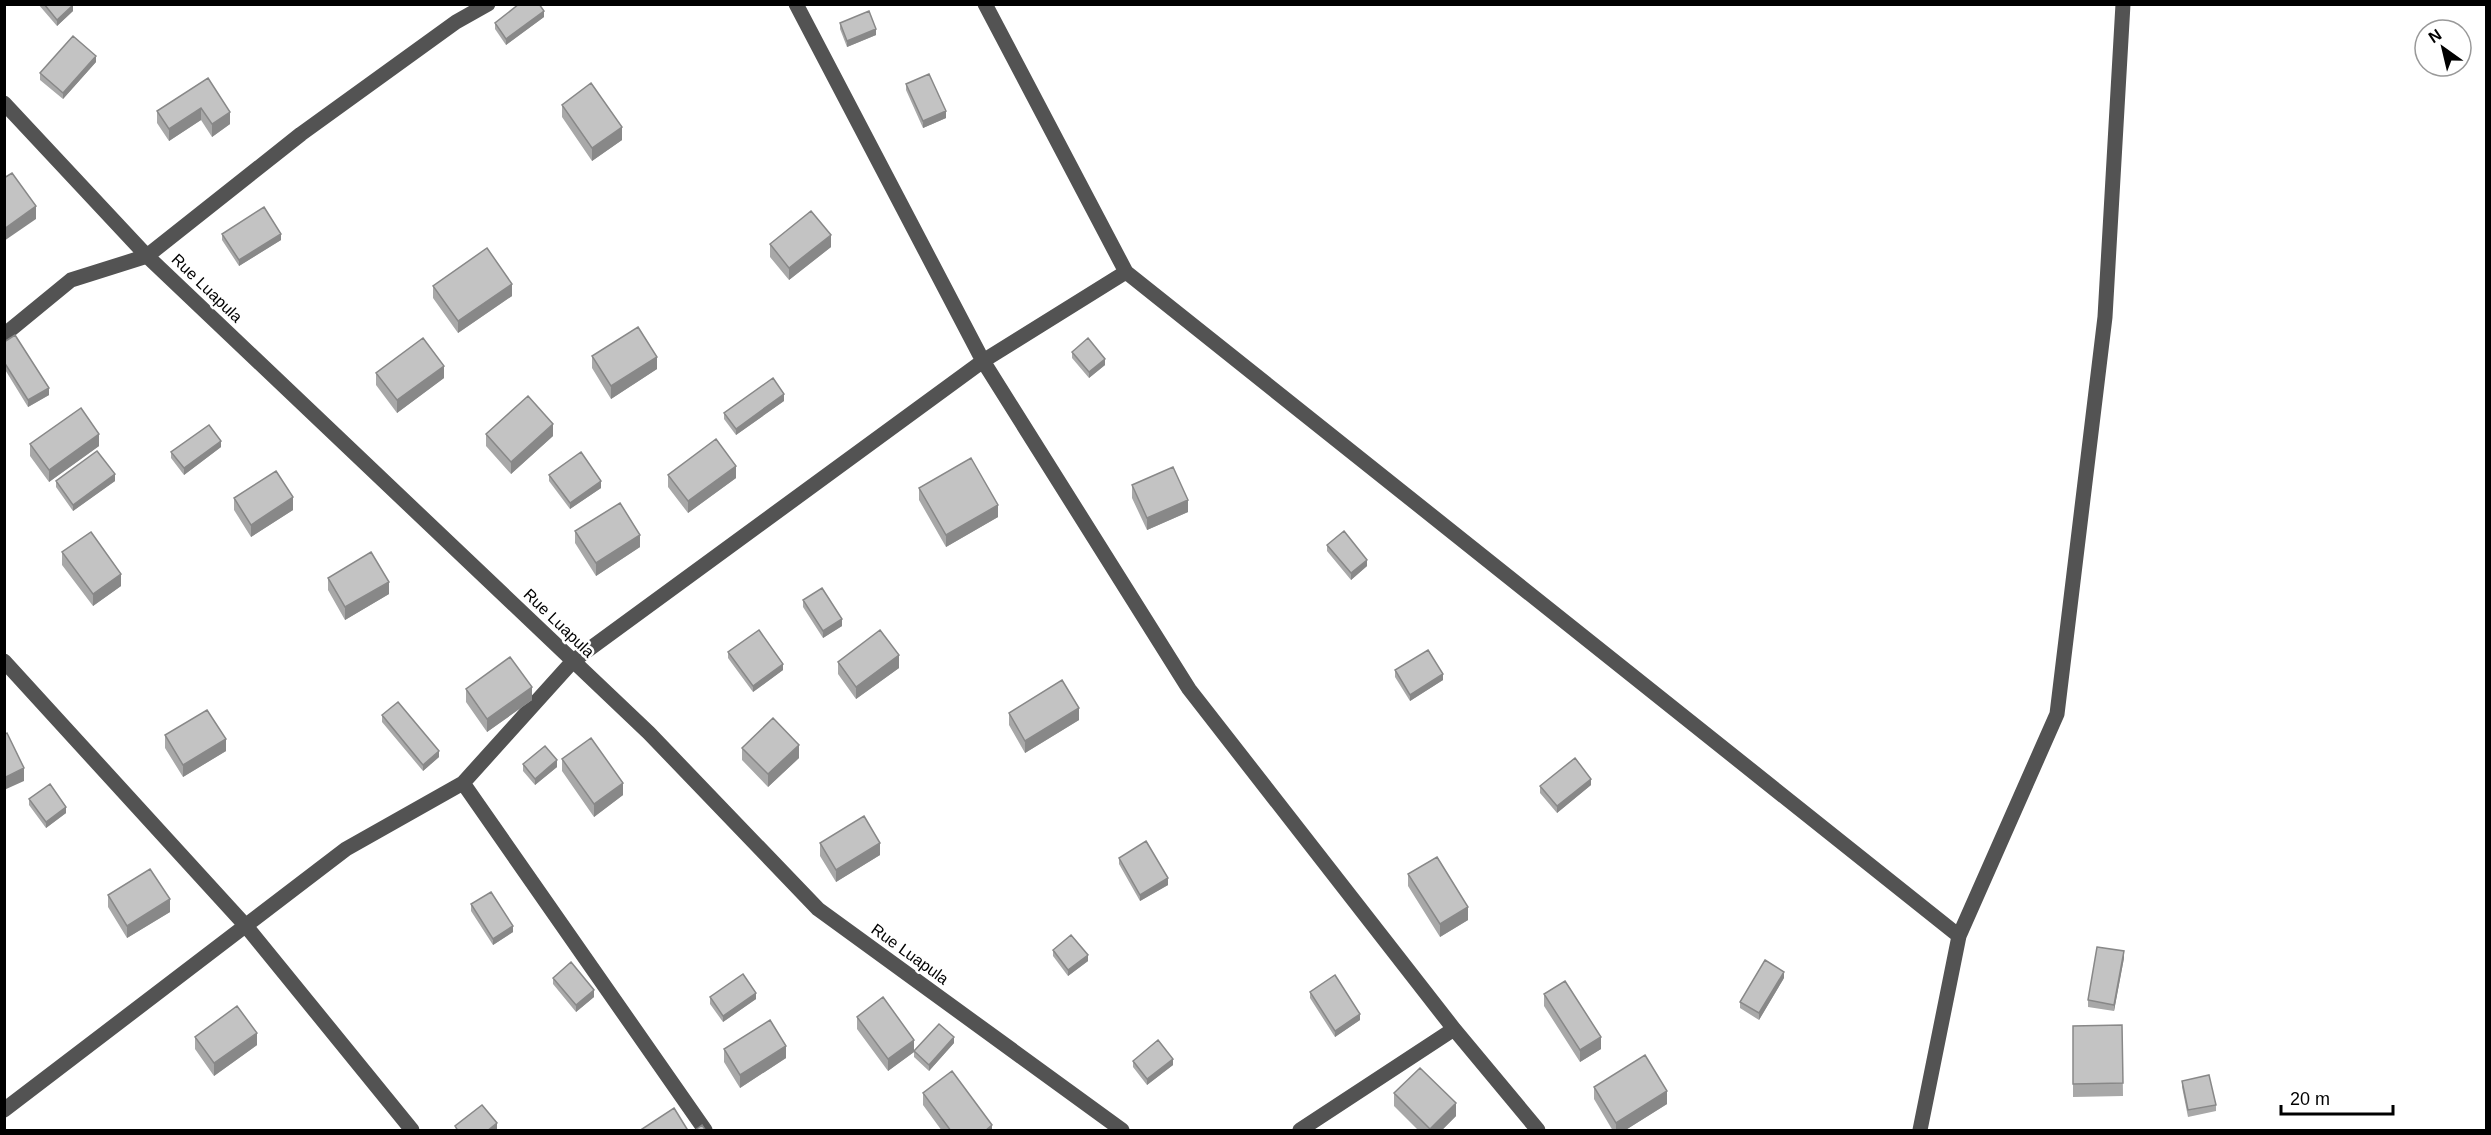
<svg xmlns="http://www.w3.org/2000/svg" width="2491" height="1135" viewBox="0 0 2491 1135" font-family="Arial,sans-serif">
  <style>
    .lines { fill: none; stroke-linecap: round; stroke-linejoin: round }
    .minor { stroke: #535353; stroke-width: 15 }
    .wall { fill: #a8a8a8 }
    .shaded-wall { fill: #888 }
    .building { fill: #c3c3c3; stroke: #888; stroke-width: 1.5 }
    .labels { text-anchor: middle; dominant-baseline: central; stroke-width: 5; stroke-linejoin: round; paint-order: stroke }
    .street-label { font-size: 16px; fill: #000; stroke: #fff }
  </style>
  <rect width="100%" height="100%" fill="#fff"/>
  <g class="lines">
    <path class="minor" d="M796 4 983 361 1189 689 1454 1029 1538 1130
      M985 4 1126 272 1959 936 1920 1130
      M4 103 147 256 649 733 818 909 1122 1130
      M4 335 71 280 147 256 301 134 456 22 488 4
      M4 661 246 926 412 1130
      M463 783 705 1130
      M1959 936 2057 714 2105 317 2123 4
      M4 1110 346 849 463 783 573 661 983 361 1126 272
      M1300 1130 1454 1029"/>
  </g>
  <path class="wall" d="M38 4H73V11L57 26Z
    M544 17 506 45 495 29V23Z
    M840 23 876 35 847 47 840 29Z
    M96 62 63 99 40 80V73Z
    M208 78 230 124 212 137 201 120 169 141 157 123V111Z
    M906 84 946 118 923 128 906 90Z
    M562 105 622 140 592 161 562 117Z
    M222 234 281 240 239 266 222 240Z
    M770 244 831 247 789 280 770 257Z
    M433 286 512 296 458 333 433 298Z
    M4 342 49 395 28 407 4 368Z
    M1072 352 1105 365 1089 378 1072 358Z
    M592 356 657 369 611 399 592 368Z
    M376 373 444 378 397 413 376 385Z
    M784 401 736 435 724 419V413Z
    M486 434 553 436 511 474 486 446Z
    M30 444 99 446 49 482 30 456Z
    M221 447 184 475 171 458V452Z
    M549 475 601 488 570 509 549 481Z
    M668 475 736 478 688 513 668 487Z
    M56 481H115L73 511 56 487Z
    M1132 485 1188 512 1147 530 1132 498Z
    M919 488 998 517 946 547 919 500Z
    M234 498 293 510 251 537 234 510Z
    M575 531 640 547 596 576 575 543Z
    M1327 545 1367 566 1351 580 1327 551Z
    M62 552 121 586 93 606 62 565Z
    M328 578 389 594 345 620 328 590Z
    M803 600 842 626 823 638 803 607Z
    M728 652 783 670 753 692 728 658Z
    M838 662 899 668 856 699 838 674Z
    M1395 670 1443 680 1410 701 1395 677Z
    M466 689 532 700 487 732 466 702Z
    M1009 713 1079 720 1025 753 1009 725Z
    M382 715 439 757 423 771 382 722Z
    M165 735 226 751 183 777 165 748Z
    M742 748 799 758 768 787 742 760Z
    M562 759 623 795 594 817 562 771Z
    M523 764 557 767 535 785 523 771Z
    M1591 785 1557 813 1540 793V786Z
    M29 799 66 813 46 828 29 805Z
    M820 843 880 855 836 882 820 856Z
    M1119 858 1168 885 1140 901 1119 864Z
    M1408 874 1468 920 1440 937 1408 886Z
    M108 895 170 912 127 938 108 907Z
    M471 904 513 932 493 945 471 911Z
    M1053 950 1088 961 1068 976 1053 956Z
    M2124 958 2114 1011 2088 1007V1000Z
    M553 978 594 997 576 1012 553 984Z
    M1784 978 1759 1020 1740 1008V1002Z
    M1310 992 1360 1020 1335 1037 1310 998Z
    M1544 994 1601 1049 1580 1062 1544 1006Z
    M710 997 756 999 723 1022 710 1004Z
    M857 1017 914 1052 888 1071 857 1029Z
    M2122 1025 2123 1096 2073 1097V1026Z
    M195 1037 257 1045 214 1076 195 1049Z
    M954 1043 929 1071 914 1057V1051Z
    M724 1049 786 1058 740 1088 724 1062Z
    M1133 1061 1173 1065 1147 1085 1133 1067Z
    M2182 1081 2216 1105V1111L2188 1117 2182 1087Z
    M1594 1087 1667 1104 1624 1131H1613L1594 1099Z
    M923 1093 992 1131H942L923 1105Z
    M1394 1093 1456 1116 1441 1131H1419L1394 1106Z"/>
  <path class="shaded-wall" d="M73 5V11L57 26V20Z
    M544 11V17L506 45V39Z
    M876 29V35L847 47V41Z
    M96 56V62L63 99V93Z
    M201 108V120L169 141V129Z
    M946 111V118L923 128V121Z
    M230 112V124L212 137V124Z
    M622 127V140L592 161V148Z
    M36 206V219L4 241V229Z
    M281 234V240L239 266V260Z
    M831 235V247L789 280V268Z
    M512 284V296L458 333V321Z
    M657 357V369L611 399V386Z
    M1105 359V365L1089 378V372Z
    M444 366V378L397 413V400Z
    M49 388V395L28 407V400Z
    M784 394V401L736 435V429Z
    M553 424V436L511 474V462Z
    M99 434V446L49 482V470Z
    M221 441V447L184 475V468Z
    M736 466V478L688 513V501Z
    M115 474V481L73 511V505Z
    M601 481V488L570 509V503Z
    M293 497V510L251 537V525Z
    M1188 500V512L1147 530V518Z
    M998 505V517L946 547V535Z
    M640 535V547L596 576V563Z
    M1367 560V566L1351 580V573Z
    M121 574V586L93 606V594Z
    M389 582V594L345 620V607Z
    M842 619V626L823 638V631Z
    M899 655V668L856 699V687Z
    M783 664V670L753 692V686Z
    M1443 674V680L1410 701V695Z
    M532 687V700L487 732V719Z
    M1079 708V720L1025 753V741Z
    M226 739V751L183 777V765Z
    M799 745V758L768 787V774Z
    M439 751V757L423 771V765Z
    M557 760V767L535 785V779Z
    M24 768V781L4 790V778Z
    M1591 779V785L1557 813V806Z
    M623 783V795L594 817V804Z
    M66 807V813L46 828V822Z
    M880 843V855L836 882V870Z
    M1168 878V885L1140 901V895Z
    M170 899V912L127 938V926Z
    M1468 907V920L1440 937V924Z
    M513 926V932L493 945V939Z
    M2124 951V958L2114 1011V1005Z
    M1088 955V961L1068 976V970Z
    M1784 972V978L1759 1020V1013Z
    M594 990V997L576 1012V1005Z
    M756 993V999L723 1022V1016Z
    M1360 1014V1020L1335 1037V1031Z
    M257 1033V1045L214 1076V1063Z
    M954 1037V1043L929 1071V1065Z
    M1601 1037V1049L1580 1062V1050Z
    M914 1040V1052L888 1071V1059Z
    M786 1046V1058L740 1088V1075Z
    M1173 1059V1065L1147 1085V1079Z
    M1667 1091V1104L1624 1131H1616V1123Z
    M1456 1103V1116L1441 1131H1430V1129Z
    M497 1123V1129L495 1131H487Z
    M992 1125V1131H985Z"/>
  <path class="building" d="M44 4H73V5L57 20Z
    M519 4H539L544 11 506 39 495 23Z
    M869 11 876 29 847 41 840 23Z
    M73 36 96 56 63 93 40 73Z
    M929 74 946 111 923 121 906 84Z
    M208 78 230 112 212 124 201 108 169 129 157 111Z
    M591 83 622 127 592 148 562 105Z
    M12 173 36 206 4 229V178Z
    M264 207 281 234 239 260 222 234Z
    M811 211 831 235 789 268 770 244Z
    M487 248 512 284 458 321 433 286Z
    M638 327 657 357 611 386 592 356Z
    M15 335 49 388 28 400 4 362V342Z
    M423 338 444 366 397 400 376 373Z
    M1088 338 1105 359 1089 372 1072 352Z
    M773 378 784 394 736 429 724 413Z
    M528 396 553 424 511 462 486 434Z
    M81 408 99 434 49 470 30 444Z
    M209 425 221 441 184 468 171 452Z
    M716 439 736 466 688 501 668 475Z
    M97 451 115 474 73 505 56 481Z
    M581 452 601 481 570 503 549 475Z
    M971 458 998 505 946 535 919 488Z
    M1173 467 1188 500 1147 518 1132 485Z
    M276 471 293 497 251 525 234 498Z
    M620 503 640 535 596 563 575 531Z
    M1344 531 1367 560 1351 573 1327 545Z
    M91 532 121 574 93 594 62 552Z
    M371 552 389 582 345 607 328 578Z
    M822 588 842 619 823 631 803 600Z
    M759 630 783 664 753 686 728 652Z
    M880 630 899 655 856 687 838 662Z
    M1428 650 1443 674 1410 695 1395 670Z
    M510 657 532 687 487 719 466 689Z
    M1062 680 1079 708 1025 741 1009 713Z
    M398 702 439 751 423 765 382 715Z
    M207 710 226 739 183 765 165 735Z
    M773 718 799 745 768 774 742 748Z
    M7 733 24 768 4 778V735Z
    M591 738 623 783 594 804 562 759Z
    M545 746 557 760 535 779 523 764Z
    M1575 758 1591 779 1557 806 1540 786Z
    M50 784 66 807 46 822 29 799Z
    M864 816 880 843 836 870 820 843Z
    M1146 841 1168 878 1140 895 1119 858Z
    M1437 857 1468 907 1440 924 1408 874Z
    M150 869 170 899 127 926 108 895Z
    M491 892 513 926 493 939 471 904Z
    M1071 935 1088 955 1068 970 1053 950Z
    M2097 947 2124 951 2114 1005 2088 1000Z
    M1765 960 1784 972 1759 1013 1740 1002Z
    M571 962 594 990 576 1005 553 978Z
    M743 974 756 993 723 1016 710 997Z
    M1335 975 1360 1014 1335 1031 1310 992Z
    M1565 981 1601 1037 1580 1050 1544 994Z
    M883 997 914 1040 888 1059 857 1017Z
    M237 1006 257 1033 214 1063 195 1037Z
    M770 1020 786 1046 740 1075 724 1049Z
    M939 1024 954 1037 929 1065 914 1051Z
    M2122 1025 2123 1083 2073 1084V1026Z
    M1158 1040 1173 1059 1147 1079 1133 1061Z
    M1645 1055 1667 1091 1616 1123 1594 1087Z
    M1420 1068 1456 1103 1430 1129 1394 1093Z
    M952 1071 992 1125 985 1131H951L923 1093Z
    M2209 1075 2216 1105 2188 1110 2182 1081Z
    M482 1105 497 1123 487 1131H458L455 1126Z
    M674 1108 687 1129 685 1131H639Z
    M702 1125 706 1131H694Z"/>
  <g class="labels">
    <g class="street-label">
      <text transform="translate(207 288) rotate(44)">Rue Luapula</text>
      <text transform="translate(559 623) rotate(44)">Rue Luapula</text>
      <text transform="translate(910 954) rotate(36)">Rue Luapula</text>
    </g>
  </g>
  <rect width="2491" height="1135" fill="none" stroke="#000000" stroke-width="12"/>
  <g transform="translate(2443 48) rotate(326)"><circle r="28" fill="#ffffff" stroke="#999999" stroke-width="1.5"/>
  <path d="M0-4.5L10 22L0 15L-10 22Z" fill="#000000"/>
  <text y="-9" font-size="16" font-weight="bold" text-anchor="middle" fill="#000000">N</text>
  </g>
  <path d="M2281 1105v9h112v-9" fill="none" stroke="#000000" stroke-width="3"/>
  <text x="2290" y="1105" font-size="18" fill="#000000" stroke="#ffffff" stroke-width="4.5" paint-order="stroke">20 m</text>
</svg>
